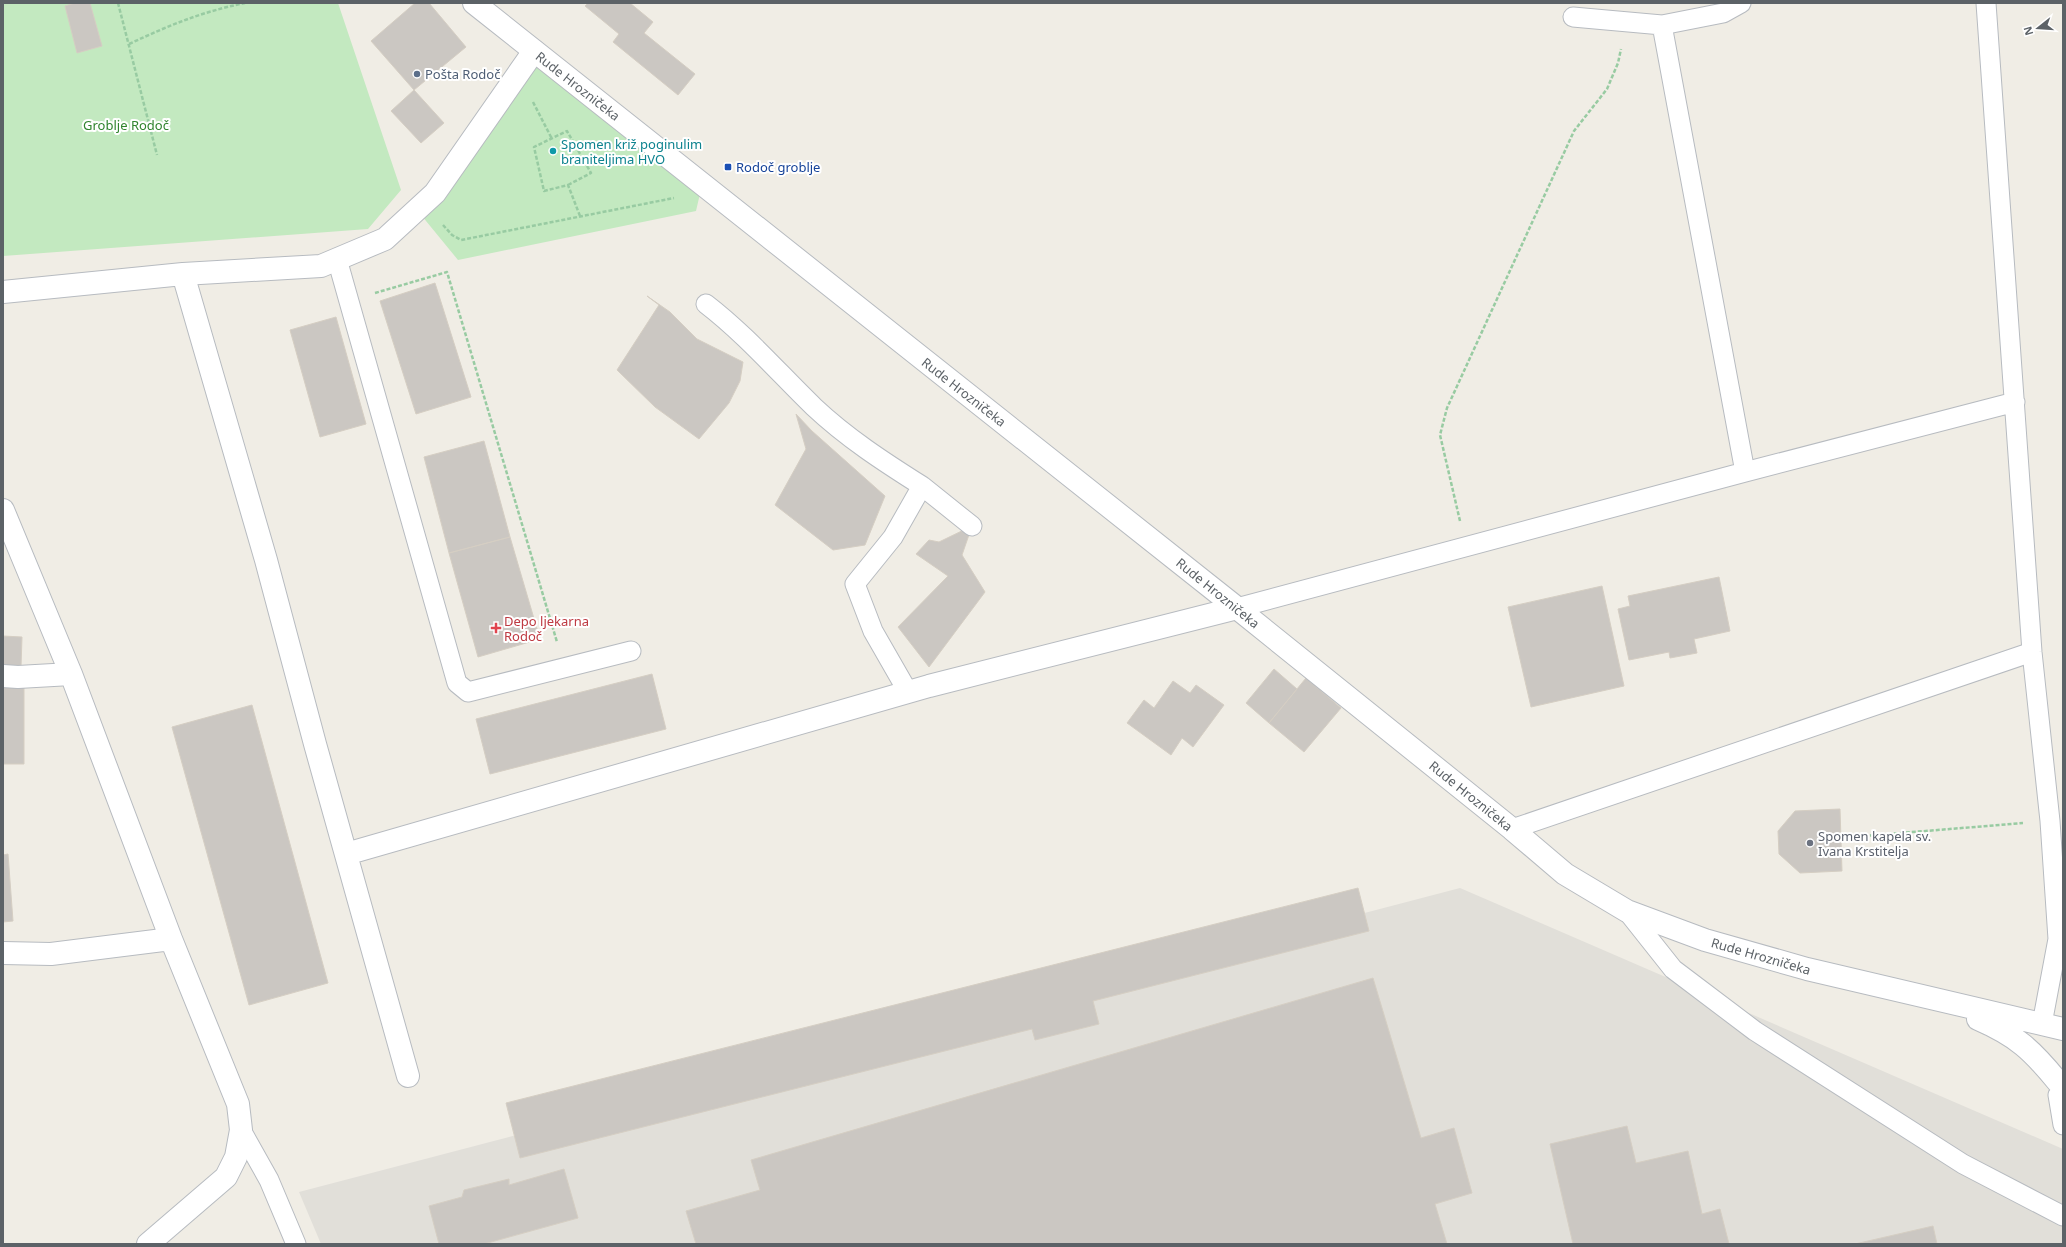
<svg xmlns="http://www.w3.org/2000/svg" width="2066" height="1247" viewBox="0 0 2066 1247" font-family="'Noto Sans',sans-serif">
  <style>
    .industrial { fill: #e1dfd9 }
    .green { fill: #c3e9c0 }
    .building { fill: #cbc7c2; stroke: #d5cec3 }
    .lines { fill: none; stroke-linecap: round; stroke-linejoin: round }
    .service-casing { stroke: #b7bbc0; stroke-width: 21 }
    .minor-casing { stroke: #b7bbc0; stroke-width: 24 }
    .tertiary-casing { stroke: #b7bbc0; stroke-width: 24 }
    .path { stroke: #98cba2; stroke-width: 2.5; stroke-dasharray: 4 2; stroke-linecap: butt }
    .service { stroke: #fff; stroke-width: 19 }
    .minor { stroke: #fff; stroke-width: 22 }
    .tertiary { stroke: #fff; stroke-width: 22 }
    .service-dot { fill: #5c6f8a; stroke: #fff; stroke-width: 1.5 }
    .culture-dot { fill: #0f9aa8; stroke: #fff; stroke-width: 1.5 }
    .transit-dot { fill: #1a4fb4; stroke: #fff; stroke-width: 1.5 }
    .health-dot { fill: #e0444e; stroke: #fff; stroke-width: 1.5 }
    .worship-dot { fill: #6b7280; stroke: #fff; stroke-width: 1.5 }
    .labels { text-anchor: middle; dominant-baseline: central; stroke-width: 4; stroke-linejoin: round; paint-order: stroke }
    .service-label { font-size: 13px; fill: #4e5e75; stroke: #fff; text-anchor: start }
    .street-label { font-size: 13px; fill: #5c6267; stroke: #fff }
    .park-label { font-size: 13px; fill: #30842e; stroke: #fff }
    .culture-label { font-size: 13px; fill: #0d838f; stroke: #fff; text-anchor: start }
    .transit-label { font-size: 13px; fill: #164399; stroke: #fff; text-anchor: start }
    .health-label { font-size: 13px; fill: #be3a42; stroke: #fff; text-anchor: start }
    .worship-label { font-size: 13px; fill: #5b616d; stroke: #fff; text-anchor: start }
  </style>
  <rect width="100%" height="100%" fill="#f0ede5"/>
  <path class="industrial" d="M1460 888 2063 1149V1244H321L299 1192Z"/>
  <path class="green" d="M3 3H338L401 190 368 229 3 256Z
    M534 51 702 185 696 211 458 260 417 210Z"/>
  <path class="building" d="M75 3H90L102 46 77 53 65 6Z
    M415 3H429L466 47 414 90 371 41Z
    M588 3H630L653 22 644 33 695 74 678 95 613 42 619 34 585 6Z
    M414 90 444 123 421 143 391 111Z
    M435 283 471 397 416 414 380 301Z
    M647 296 670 312 697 339 743 362 740 381 729 403 699 439 655 407 617 370 659 305Z
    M336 317 366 424 320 437 290 330Z
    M796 414 812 431 885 496 865 545 833 550 775 505 806 449Z
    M484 441 510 537 449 553 424 457Z
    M972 526 962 555 985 592 929 667 898 627 948 576 916 554 929 540 939 542Z
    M510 537 540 639 478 657 449 553Z
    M1719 577 1730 631 1694 639 1697 653 1670 658 1669 652 1629 660 1618 609 1630 606 1628 596Z
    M1602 586 1624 686 1531 707 1508 607Z
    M3 636 22 637 21 667H3Z
    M1274 669 1297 689 1269 723 1246 703Z
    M652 674 666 729 490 774 476 719Z
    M1306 678 1341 708 1304 752 1269 723Z
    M1173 681 1190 693 1196 685 1224 705 1193 747 1182 738 1171 755 1127 723 1144 700 1154 708Z
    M24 686V764H3V687Z
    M252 705 328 983 249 1005 172 727Z
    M1840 809 1842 871 1800 873 1779 854 1778 831 1795 811Z
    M8 854 13 921 3 922V855Z
    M1358 888 1369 931 1093 1001 1099 1024 1035 1040 1032 1029 520 1158 506 1103Z
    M1373 978 1421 1138 1454 1128 1472 1193 1435 1204 1447 1244H696L686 1211 760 1190 751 1160Z
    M1627 1126 1636 1163 1688 1151 1702 1214 1720 1209 1729 1244H1573L1550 1144Z
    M564 1169 578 1218 484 1244H439L429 1206 462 1197 464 1190 509 1179V1185Z
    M1933 1226 1937 1244H1855Z"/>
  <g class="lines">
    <defs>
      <path id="service" d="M1986 3 2032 652 2050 821 2058 939 2042 1024
        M1573 17 1662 25 1745 472
        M1662 25 1723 13 1741 3
        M337 259 457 683 468 692 631 651
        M706 304C745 334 778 372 814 407 847 438 884 462 922 486
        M1237 608 1745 472 2015 402
        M908 692 873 631 855 584 893 537 922 486 972 526
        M1512 829 2032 652
        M1627 911 1673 969 1755 1031 1963 1164 2063 1216
        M2063 1097 2058 1095 2063 1125
        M241 1130 269 1180 296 1244"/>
      <path id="minor" d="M183 274 266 560 315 744 408 1076
        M3 292 183 274 321 266 385 239 435 193 534 51
        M3 510 71 674 171 939 238 1104 241 1130 236 1157 226 1177 148 1244
        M3 676 18 677 71 674
        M346 854 929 686 1237 608
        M3 953 51 954 171 939"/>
      <path id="tertiary" d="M474 3 1237 608 1512 829 1565 874 1627 911 1705 940 1807 969 2063 1029
        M1978 1019C2017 1036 2032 1050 2058 1082"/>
    </defs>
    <use href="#service" class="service-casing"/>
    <use href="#minor" class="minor-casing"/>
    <use href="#tertiary" class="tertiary-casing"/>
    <path class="path" d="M118 3 157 155
      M129 44C170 25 201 12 245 3
      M533 102 552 139
      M568 185 591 173 567 131 534 147 544 191 568 185 580 216
      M443 225 452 235 461 240 674 198
      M375 293 447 272 557 642
      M1460 521 1440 435 1447 408 1574 131 1607 89 1618 63 1621 49
      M1852 837 2023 823"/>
    <use href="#service" class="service"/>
    <use href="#minor" class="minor"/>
    <use href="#tertiary" class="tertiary"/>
  </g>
  <circle class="service-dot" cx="417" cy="74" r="4"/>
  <circle class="culture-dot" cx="553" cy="151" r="4"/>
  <rect class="transit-dot" x="724" y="163" width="8" height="8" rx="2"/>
  <path class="health-dot" d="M494 622h4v4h4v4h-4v4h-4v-4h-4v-4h4z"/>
  <circle class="worship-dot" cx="1810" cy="843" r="4"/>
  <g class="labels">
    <g class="service-label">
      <text x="425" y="74">Pošta Rodoč</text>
    </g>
    <g class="street-label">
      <text transform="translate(578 86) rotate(38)">Rude Hrozničeka</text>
      <text transform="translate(964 392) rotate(38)">Rude Hrozničeka</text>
      <text transform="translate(1218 593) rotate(39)">Rude Hrozničeka</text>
      <text transform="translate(1471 796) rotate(39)">Rude Hrozničeka</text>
      <text transform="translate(1761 956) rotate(16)">Rude Hrozničeka</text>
    </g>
    <g class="park-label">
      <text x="126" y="125">Groblje Rodoč</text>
    </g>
    <g class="culture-label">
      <text x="561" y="144">Spomen križ poginulim<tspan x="561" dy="15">braniteljima HVO</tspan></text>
    </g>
    <g class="transit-label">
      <text x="736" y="167">Rodoč groblje</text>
    </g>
    <g class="health-label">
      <text x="504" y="621">Depo ljekarna<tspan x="504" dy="15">Rodoč</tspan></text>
    </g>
    <g class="worship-label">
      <text x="1818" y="836">Spomen kapela sv.<tspan x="1818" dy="15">Ivana Krstitelja</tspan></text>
    </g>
  </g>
  <rect width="2066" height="1247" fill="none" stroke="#5c6267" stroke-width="8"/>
  <g transform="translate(2038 28) rotate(253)" stroke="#ffffff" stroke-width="3" paint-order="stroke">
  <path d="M0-3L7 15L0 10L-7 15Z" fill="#5c6267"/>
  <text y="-6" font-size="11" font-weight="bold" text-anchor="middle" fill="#5c6267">N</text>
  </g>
</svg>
